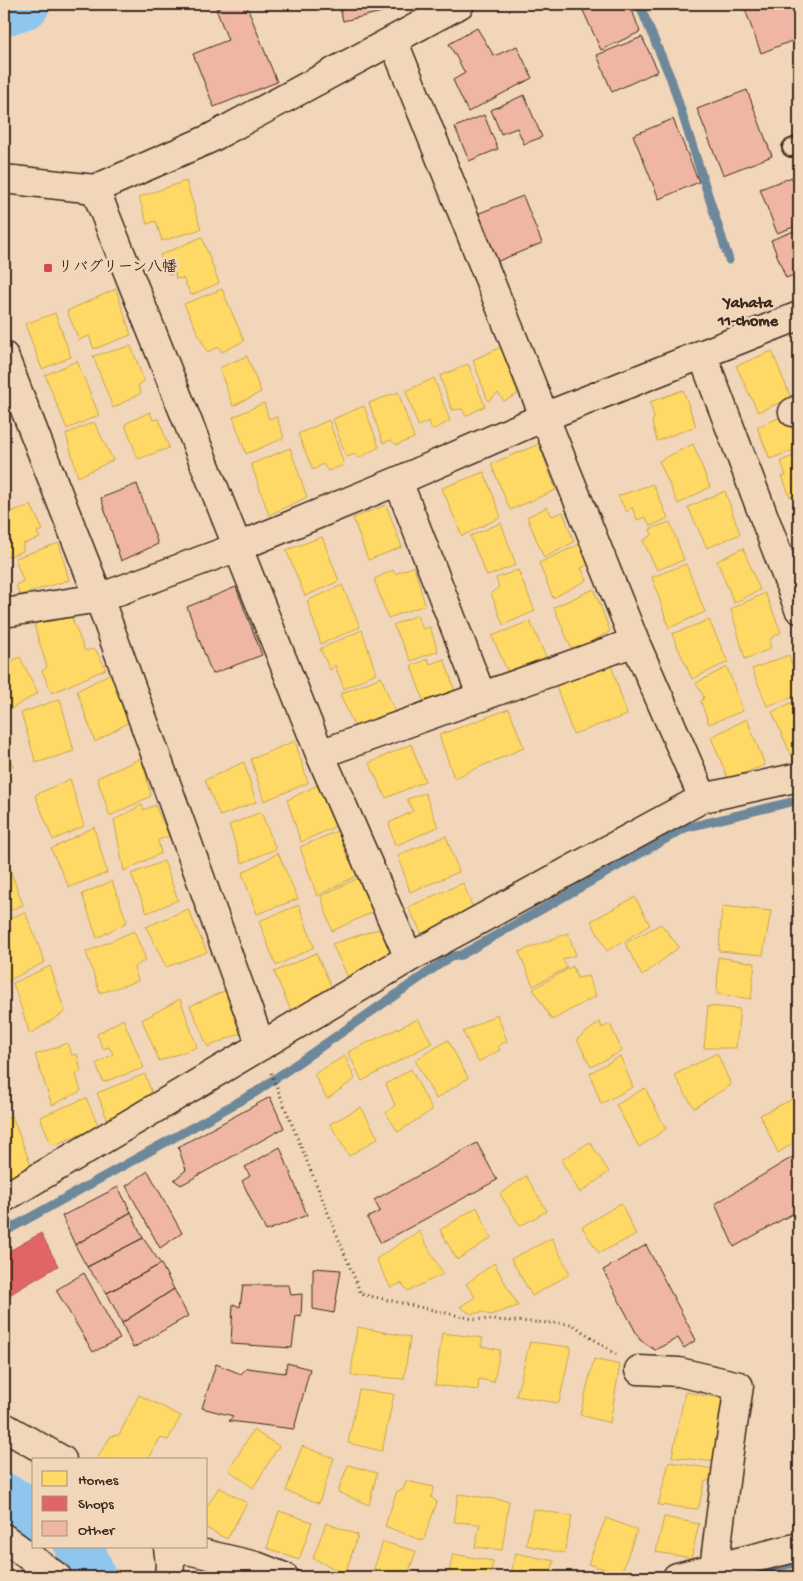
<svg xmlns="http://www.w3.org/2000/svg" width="803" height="1581" viewBox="0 0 803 1581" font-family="'Gochi Hand','Klee One',sans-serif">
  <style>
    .homes { fill: #ffd966; stroke: #c4a450 }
    .shops { fill: #e06666; stroke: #ae5450 }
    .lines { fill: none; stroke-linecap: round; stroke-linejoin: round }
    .stream { stroke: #6e889b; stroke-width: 9 }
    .river { stroke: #90c6ee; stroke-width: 50 }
    .building { fill: #eeb6a3; stroke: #3b2a1e }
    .service-casing { stroke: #3b2a1e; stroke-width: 20 }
    .minor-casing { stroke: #3b2a1e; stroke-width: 31 }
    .path { stroke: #3b2a1e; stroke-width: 3; stroke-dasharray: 1 4; stroke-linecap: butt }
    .service { stroke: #f2d6b9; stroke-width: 16 }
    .minor { stroke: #f2d6b9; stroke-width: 28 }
    .poi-dot { fill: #d1495b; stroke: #f2d6b9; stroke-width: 2 }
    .labels { text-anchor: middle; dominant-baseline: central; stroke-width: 5; stroke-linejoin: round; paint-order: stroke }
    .poi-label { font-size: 15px; font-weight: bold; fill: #3b2a1e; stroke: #f2d6b9; text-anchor: start }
    .neighbourhood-label { font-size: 16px; font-weight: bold; fill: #3b2a1e; stroke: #f2d6b9 }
  </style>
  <rect width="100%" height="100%" fill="#f2d6b9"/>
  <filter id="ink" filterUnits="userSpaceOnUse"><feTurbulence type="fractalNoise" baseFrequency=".02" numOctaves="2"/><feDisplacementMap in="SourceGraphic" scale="10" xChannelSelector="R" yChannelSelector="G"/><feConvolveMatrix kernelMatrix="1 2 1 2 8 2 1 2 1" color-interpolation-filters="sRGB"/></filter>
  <g filter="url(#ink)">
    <path class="homes" d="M186 181 201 229 162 241 156 221 147 224 139 197Z
      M202 237 219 283 191 295 183 278 176 279 175 273 169 275 160 255Z
      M116 289 131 335 94 349 89 336 79 340 67 311Z
      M222 289 244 341 222 352 219 347 207 352 184 304Z
      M55 313 71 357 42 369 25 324Z
      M131 346 144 381 138 386 141 393 113 408 93 356Z
      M501 347 518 394 504 401 498 393 488 401 473 360Z
      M772 351 791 398 758 412 736 366Z
      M247 356 261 392 233 406 219 368Z
      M77 361 99 415 67 429 45 375Z
      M468 364 485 406 466 416 462 409 452 410 440 376Z
      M434 378 450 421 432 430 429 421 418 426 406 391Z
      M683 390 696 426 657 441 652 423 654 417 650 402Z
      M398 392 414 438 396 445 391 440 383 443 369 403Z
      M264 403 269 419 277 417 284 438 246 454 233 417Z
      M364 406 379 447 359 458 356 454 346 457 333 419Z
      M150 412 153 420 159 419 169 448 138 459 125 424Z
      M793 412 799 426V448L770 459 757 427Z
      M329 420 344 465 328 471 323 464 313 470 298 434Z
      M94 422 113 460 78 477 66 434Z
      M539 444 556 490 510 510 491 464Z
      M693 444 710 487 678 504 659 461Z
      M290 448 307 497 269 515 251 464Z
      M799 454V503L798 504 795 496 790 497 782 476H786L781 461Z
      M484 472 501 517 462 536 442 488Z
      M653 484 668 518 651 526 645 517 637 520 632 507 627 512 618 496Z
      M725 491 740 534 707 548 688 507Z
      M31 505 43 530 37 532 40 538 23 544V551L7 557 4 549V514Z
      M386 505 402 547 368 560 353 518Z
      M547 507 552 516 563 512 574 542 544 558 527 517Z
      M670 522 684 560 657 570 643 541 652 535 650 529Z
      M501 523 516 565 487 576 470 536Z
      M322 537 339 581 305 596 286 550Z
      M59 543 69 580 20 595 16 585 23 581 15 558Z
      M580 544 588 565 581 568 587 580 553 598 539 563Z
      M743 548 760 590 734 603 717 561Z
      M686 564 705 612 669 628 652 577Z
      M414 566 425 605 388 618 374 579 393 570 395 574Z
      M518 570 535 611 503 625 491 593 499 587 496 578Z
      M342 585 360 627 321 644 307 601Z
      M594 589 610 631 573 653 554 607Z
      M765 593 781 632 770 639V649L745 659 731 609Z
      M68 609 85 651 95 649 106 669 52 693 42 671 47 667 34 625Z
      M417 615 423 629 430 627 438 651 411 661 393 625Z
      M709 620 728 662 692 679 672 634Z
      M530 621 546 657 508 673 492 636Z
      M362 630 376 673 344 689 335 665 330 670 320 649Z
      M789 655 799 688V695L767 706 752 669Z
      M20 657 38 693 9 710 4 697V665Z
      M428 659 430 664 444 659 457 696 426 708 411 666Z
      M610 661 627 715 573 734 556 686Z
      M727 667 743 711 709 724 701 702 704 697 696 683Z
      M111 673 129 722 95 742 77 691Z
      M381 677 398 720 358 735 340 694Z
      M60 699 74 751 36 763 21 713Z
      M799 699V765L796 766 772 712Z
      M509 709 524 748 454 778 439 735Z
      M747 719 765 765 728 779 711 737Z
      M295 741 308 783 264 801 251 759Z
      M4 743 13 766 4 770Z
      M411 744 425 781 386 798 369 763Z
      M142 758 151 796 110 816 97 778Z
      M244 762 256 802 220 816 205 780Z
      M70 779 84 826 53 840 35 795Z
      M324 782 341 824 301 842 287 800Z
      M425 793 438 827 395 846 389 823 413 811 407 799Z
      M142 805 144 810 155 805 169 836 158 840 161 853 124 871 114 820Z
      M261 812 276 849 242 863 229 825Z
      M94 827 107 873 69 887 51 849Z
      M342 829 364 872 317 896 300 847Z
      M446 836 459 872 410 892 398 855Z
      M278 853 298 899 257 914 242 873Z
      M5 856 23 905 4 913V857Z
      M164 861 178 900 147 913 131 874Z
      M360 877 375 911 332 931 321 896Z
      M112 881 127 922 97 938 82 894Z
      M463 883 475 913 426 942 408 907Z
      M635 897 650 925 607 951 591 921Z
      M299 905 314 947 276 966 259 921Z
      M722 906 771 911 763 955 719 951Z
      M188 909 207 952 166 967 146 927Z
      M25 912 45 962 4 983V921Z
      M661 924 679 947 642 976 625 943Z
      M378 929 397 957 353 987 332 944Z
      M134 931 146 960 134 967 138 981 100 993 86 952Z
      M568 933 576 955 563 959 567 968 533 986 519 952Z
      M316 953 333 990 293 1015 274 972Z
      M718 957 755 963 751 999 717 994Z
      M50 966 65 1012 30 1034 13 983Z
      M573 966 577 978 588 976 596 996 552 1020 533 989Z
      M234 987 248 1030 208 1047 190 1006Z
      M180 999 197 1047 159 1061 142 1020Z
      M708 1006 740 1009 736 1048H704Z
      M497 1014 507 1041 498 1046 500 1050 478 1062 463 1032Z
      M123 1019 144 1068 103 1082 96 1064 113 1054 109 1047 103 1049 97 1034Z
      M418 1019 432 1043 362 1081 348 1052Z
      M600 1022 602 1028 610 1024 622 1051 591 1067 577 1039Z
      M448 1040 468 1078 436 1099 415 1060Z
      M67 1043 72 1055 77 1054 81 1071 76 1075 81 1091 52 1105 35 1055Z
      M717 1053 731 1085 694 1108 674 1075Z
      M345 1056 355 1079 327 1099 314 1074Z
      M620 1056 633 1087 601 1104 590 1073Z
      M411 1069 432 1110 398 1132 386 1113 395 1105 386 1084Z
      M145 1074 154 1099 109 1124 97 1093Z
      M645 1088 666 1129 639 1147 616 1105Z
      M799 1096V1139L778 1153 760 1115Z
      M86 1098 99 1127 52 1146 40 1117Z
      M361 1107 378 1138 349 1156 330 1124Z
      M12 1116 32 1168 4 1184V1119Z
      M590 1142 609 1172 580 1193 561 1160Z
      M526 1176 547 1211 520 1226 500 1194Z
      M621 1203 636 1235 599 1253 582 1227Z
      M477 1207 491 1238 457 1260 440 1230Z
      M419 1231 443 1274 408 1291 401 1283 391 1288 376 1259Z
      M552 1238 570 1274 532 1296 511 1259Z
      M494 1263 518 1306 490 1315 482 1312 471 1314 460 1307 475 1297 466 1284Z
      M357 1327 410 1337 404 1379 351 1375Z
      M442 1333 483 1338 481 1346 500 1350 494 1382 479 1379 478 1390 435 1385Z
      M530 1342 571 1347 559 1403 516 1396Z
      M594 1359 620 1365 610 1423 580 1415Z
      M359 1390 394 1394 382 1451 348 1443Z
      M685 1392 732 1400 715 1462 672 1457Z
      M139 1395 181 1416 168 1440 160 1438 148 1460H96L111 1436 119 1435Z
      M253 1430 279 1446 253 1488 229 1470Z
      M302 1446 334 1458 319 1503 286 1491Z
      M669 1462 714 1469 710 1481H705L698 1509 658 1505Z
      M348 1465 377 1473 369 1505 338 1492Z
      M406 1481 434 1487 431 1497 437 1502 423 1541 385 1526 397 1491 403 1490Z
      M219 1487 247 1503 227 1539 206 1528V1508Z
      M458 1494 509 1501 502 1550 475 1547 480 1524 454 1522Z
      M533 1509 572 1516 564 1553 526 1545Z
      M279 1511 312 1522 299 1560 267 1548Z
      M664 1517 699 1524 691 1558 656 1552Z
      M606 1518 637 1530 621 1574 588 1564Z
      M326 1523 358 1535 345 1574 313 1558Z
      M383 1542 416 1551 407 1577H371Z
      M516 1553 554 1561 550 1577H510Z
      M453 1554 493 1561 490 1577H448Z"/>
    <path class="shops" d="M41 1233 58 1266 4 1298V1254Z"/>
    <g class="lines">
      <path class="stream" d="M639 4 671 79 729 260
        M4 1232 256 1092 450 957 461 955 685 828 799 800
        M734 1577 799 1562"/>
      <path class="river" d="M4 11 25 4
        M4 1498 34 1513
        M79 1547 91 1577"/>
    </g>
    <path class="building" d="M228 4H246L277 82 214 107 193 54 228 40 216 9Z
      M339 4H380L382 12 343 21Z
      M580 4H630L640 32 601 50Z
      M743 4H799V38L761 53Z
      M477 28 494 56 517 46 532 78 468 112 453 80 465 73 449 44Z
      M642 37 658 71 612 92 597 55Z
      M747 90 772 156 723 175 697 109Z
      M524 95 542 137 524 144 517 128 501 134 491 110Z
      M484 115 498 149 469 161 455 127Z
      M673 119 699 182 659 199 633 135Z
      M792 177 799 198V225L777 233 760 189Z
      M523 196 542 243 496 262 477 214Z
      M799 229V273L786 278 771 240Z
      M137 484 158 544 121 561 101 498Z
      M236 587 262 655 212 674 187 607Z
      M270 1097 284 1128 181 1185 174 1180 186 1170 178 1147Z
      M477 1143 497 1180 381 1243 367 1218 380 1211 374 1200Z
      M280 1147 307 1215 266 1231 242 1181 250 1176 245 1167Z
      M799 1153V1210L734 1247 715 1204Z
      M148 1171 182 1233 160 1248 126 1186Z
      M118 1187 131 1212 75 1245 62 1216Z
      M131 1212 143 1238 87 1267 75 1245Z
      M143 1238 161 1264 107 1293 87 1267Z
      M646 1245 696 1340 684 1348 678 1338 655 1350 640 1340 603 1270Z
      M161 1264 174 1289 122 1323 107 1293Z
      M313 1268 341 1270 334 1313 313 1309Z
      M84 1273 120 1339 93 1352 56 1290Z
      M243 1285H289L291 1295 302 1294 301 1317 296 1316 292 1348 231 1344 233 1304 240 1307Z
      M174 1289 188 1316 133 1348 122 1323Z
      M287 1363 310 1369 294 1429 229 1421 233 1416 202 1408 216 1364 241 1374 247 1368 285 1373Z
      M4 1571 13 1574V1577H4Z"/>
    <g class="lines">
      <defs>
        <path id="service" d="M791 148 799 145"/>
        <path id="minor" d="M393 40 635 642 703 798
          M4 179 95 189 209 139 460 4
          M95 189 320 754 409 958
          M702 354 799 609
          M4 356 99 598 261 1046
          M793 412 799 409
          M398 481 482 697
          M4 613 99 598 238 547 398 481 544 417 799 316
          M320 754 635 642
          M4 1198 409 958 703 798 799 777
          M639 1370 679 1372 739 1386 728 1458 714 1568
          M4 1427 62 1460
          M4 1538 57 1577
          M168 1547 170 1564 169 1577
          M175 1547 256 1566 284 1577
          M677 1577 799 1547"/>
      </defs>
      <use href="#service" class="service-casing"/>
      <use href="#minor" class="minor-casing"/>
      <path class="path" d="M271 1073 361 1294 473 1319 572 1324 618 1356"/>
      <use href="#service" class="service"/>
      <use href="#minor" class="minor"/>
    </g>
  </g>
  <rect class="poi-dot" x="43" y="263" width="10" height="10" rx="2.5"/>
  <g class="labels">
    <g class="poi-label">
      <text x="58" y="268">リバグリーン八幡</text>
    </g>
    <g class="neighbourhood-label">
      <text x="748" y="304">Yahata<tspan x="748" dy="18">11-chome</tspan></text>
    </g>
  </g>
  <rect width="803" height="1581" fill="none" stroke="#f2d6b9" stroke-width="20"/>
  <rect x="10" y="10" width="783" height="1561" fill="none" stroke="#3b2a1e" stroke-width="2" filter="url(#ink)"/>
  <rect x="32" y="1458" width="175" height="90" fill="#f2d6b9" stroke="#a9917b"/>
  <rect x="42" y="1471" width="25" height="15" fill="#ffd966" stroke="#a9917b"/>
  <text x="78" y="1484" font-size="15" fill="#3b2a1e">Homes</text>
  <rect x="42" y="1496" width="25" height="15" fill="#e06666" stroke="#a9917b"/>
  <text x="78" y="1508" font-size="15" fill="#3b2a1e">Shops</text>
  <rect x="42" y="1521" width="25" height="15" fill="#eeb6a3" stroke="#a9917b"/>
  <text x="78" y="1534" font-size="15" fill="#3b2a1e">Other</text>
</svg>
